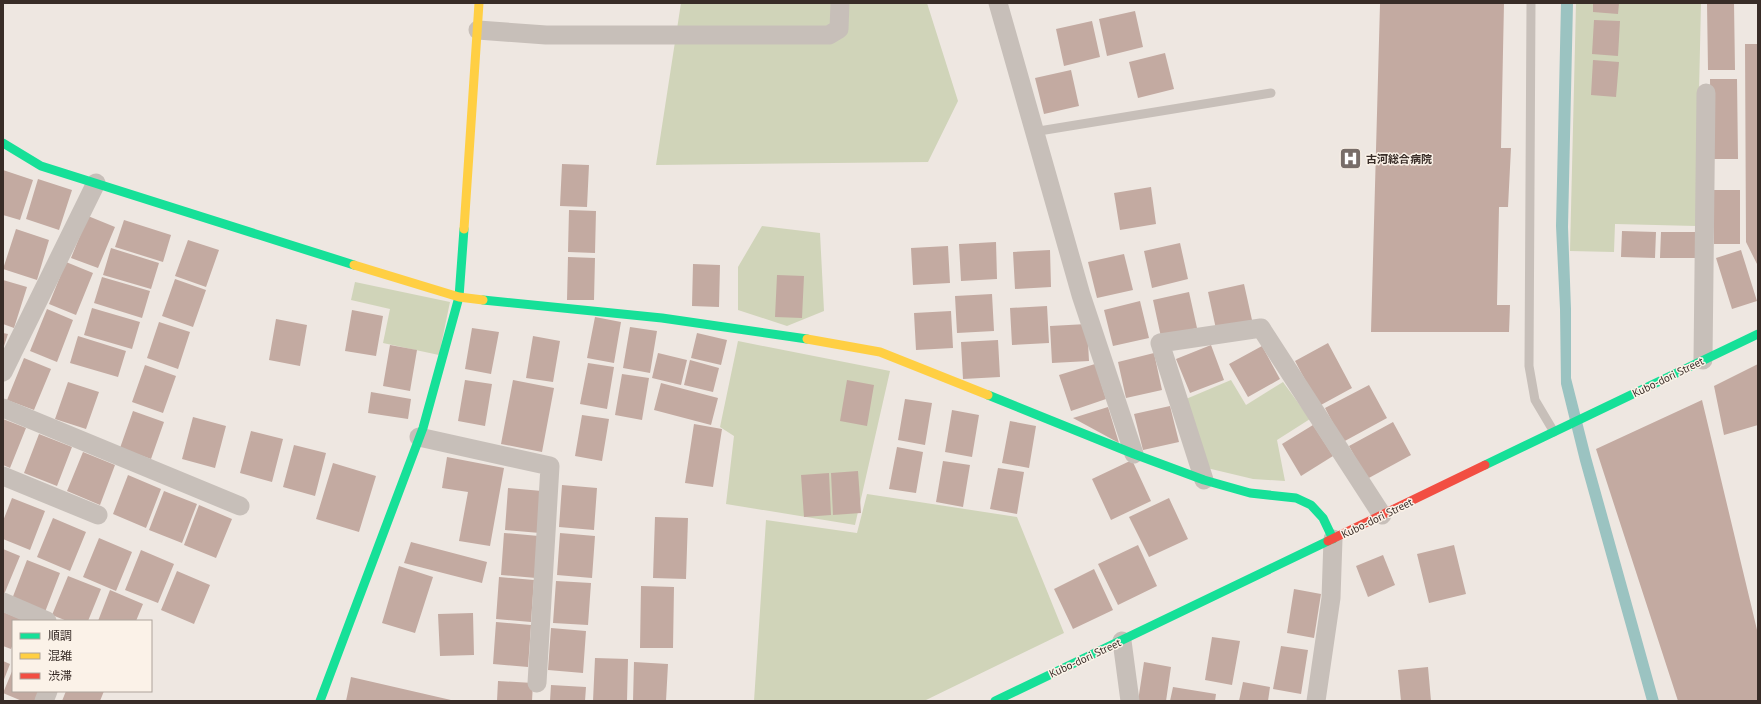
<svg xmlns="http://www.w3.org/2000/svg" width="1761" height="704" viewBox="0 0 1761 704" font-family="'PT Sans','Noto Sans JP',sans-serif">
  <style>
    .green { fill: #d0d4b9 }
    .water { fill: #9bc3c1 }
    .building { fill: #c3aaa1 }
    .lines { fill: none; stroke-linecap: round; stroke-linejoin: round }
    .lane { stroke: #c7bfb9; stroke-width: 9 }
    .street { stroke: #c7bfb9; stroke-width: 19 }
    .fast { stroke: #16e098; stroke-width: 9 }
    .slow { stroke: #ffcf43; stroke-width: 9 }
    .jam { stroke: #f24e42; stroke-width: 9 }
    .labels { text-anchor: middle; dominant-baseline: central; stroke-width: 3; stroke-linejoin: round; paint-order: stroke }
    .poi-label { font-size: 11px; font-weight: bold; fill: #382c27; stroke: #fbf2e8; text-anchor: start }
    .street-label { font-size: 11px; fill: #382c27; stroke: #fbf2e8 }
  </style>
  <rect width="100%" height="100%" fill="#eee7e1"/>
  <path class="green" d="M681 3H927L958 101 928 162 656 165Z
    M1576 3H1701L1696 226 1615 224 1614 252 1570 251Z
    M762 226 820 233 824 311 787 326 738 310V267Z
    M355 282 450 302 439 355 383 343 390 309 351 300Z
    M738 341 890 371 855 525 726 504 734 436 720 427Z
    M1231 380 1246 405 1283 382 1310 419 1277 440 1285 481 1253 479 1207 468 1186 399Z
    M867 494 1017 517 1064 633 924 701H754L766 520 857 533Z"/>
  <path class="water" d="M1561 3H1573L1568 227 1571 309V378L1591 457 1659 701H1647L1580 461 1561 384 1560 309 1556 226Z"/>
  <path class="building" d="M1504 3 1501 148H1511L1508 207H1499L1497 305H1510L1509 332H1371L1380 4Z
    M1593 3H1619L1618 14 1593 12Z
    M1707 3H1734L1735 70H1708Z
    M1135 11 1143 47 1107 56 1099 19Z
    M1594 20 1620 21 1618 56 1592 54Z
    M1092 21 1100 57 1064 66 1056 29Z
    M1745 44H1758V266L1746 242Z
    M1165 53 1174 89 1138 98 1129 62Z
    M1593 60 1619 62 1616 97 1591 95Z
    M1071 70 1079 106 1044 114 1035 78Z
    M1710 79H1737L1738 159H1711Z
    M562 164 589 165 587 207 560 206Z
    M3 170 33 180 20 220 3 215Z
    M38 179 72 190 59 230 26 219Z
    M1151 187 1156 224 1120 230 1114 193Z
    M1714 190H1740V244H1714Z
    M569 210 596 211 595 253 568 252Z
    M88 216 115 227 98 268 71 258Z
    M124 220 171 235 163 262 115 247Z
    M16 229 49 240 37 280 3 269Z
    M1622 231 1656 232 1655 258 1621 257Z
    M1661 232H1695V258H1660Z
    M188 240 219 250 206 287 175 276Z
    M996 242 997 279 961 281 959 244Z
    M1180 243 1188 279 1152 288 1144 251Z
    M948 246 950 283 913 285 911 248Z
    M111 248 159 263 151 289 103 275Z
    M1050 250 1051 287 1015 289 1013 252Z
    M1741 250 1757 301 1732 309 1716 258Z
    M1124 254 1133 290 1097 298 1088 262Z
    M568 257 595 258 594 300H567Z
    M66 262 93 273 76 315 49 304Z
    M693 264 720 265 719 307 692 306Z
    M777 275 804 276 802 318 775 317Z
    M102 277 150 291 142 318 94 303Z
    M175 279 206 290 193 327 162 316Z
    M3 280 27 287 14 328 3 324Z
    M1244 284 1252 320 1216 329 1208 292Z
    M1189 292 1197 328 1161 337 1153 300Z
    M992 294 994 331 957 333 955 296Z
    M1140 301 1149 338 1113 346 1104 310Z
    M1047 306 1049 343 1012 345 1010 308Z
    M92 308 140 322 132 349 84 335Z
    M47 309 73 320 57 362 30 351Z
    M352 310 383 316 376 356 345 351Z
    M951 311 953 348 916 350 914 313Z
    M595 317 621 322 614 363 587 358Z
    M276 319 307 325 300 366 269 360Z
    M159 322 190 332 178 369 147 358Z
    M1087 324 1089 361 1052 363 1050 326Z
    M630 327 657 331 650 373 623 368Z
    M472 328 499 332 491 374 465 369Z
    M3 333 8 334 3 349Z
    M697 333 727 340 721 365 691 358Z
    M78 336 126 351 118 377 70 363Z
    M533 336 560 341 553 382 526 378Z
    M998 340 1000 377 963 379 961 342Z
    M1328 343 1352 388 1319 406 1295 361Z
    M390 345 417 350 410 391 383 386Z
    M1211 345 1224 380 1190 393 1176 359Z
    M1262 346 1280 379 1248 397 1229 364Z
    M658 353 687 360 681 385 652 378Z
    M1154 353 1162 390 1126 398 1118 362Z
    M24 358 51 369 34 410 7 400Z
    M690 360 719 368 713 392 684 385Z
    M588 363 614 367 607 409 580 404Z
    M1095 364 1106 399 1071 411 1059 375Z
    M1758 364V425L1724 435 1714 386Z
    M145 365 176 376 163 413 132 402Z
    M622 374 649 378 642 420 615 415Z
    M465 380 492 384 485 426 458 421Z
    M513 380 554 388 542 452 501 444Z
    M847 380 874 385 867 426 840 421Z
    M68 382 99 392 86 429 55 419Z
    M661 383 718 398 711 425 654 410Z
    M1369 385 1387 418 1343 442 1325 408Z
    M371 392 411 399 408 419 368 413Z
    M905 399 932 403 925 445 898 440Z
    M1702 400 1758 634V701H1678L1596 449Z
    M1170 406 1179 442 1143 450 1134 414Z
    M1108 407 1119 443 1073 418Z
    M952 410 979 415 972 457 945 452Z
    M133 411 164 422 151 459 120 448Z
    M582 415 609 419 602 461 575 456Z
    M193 417 226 426 215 468 182 459Z
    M3 419 26 428 10 468 3 465Z
    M1010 421 1036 426 1029 468 1002 463Z
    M1393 422 1411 455 1367 479 1349 446Z
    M694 424 722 429 713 487 685 483Z
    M1313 425 1333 456 1301 476 1282 444Z
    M251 431 283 439 272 482 240 473Z
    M39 434 72 447 57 486 24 473Z
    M294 445 326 453 315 496 283 487Z
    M897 447 923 452 916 493 889 489Z
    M83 452 115 465 100 505 67 491Z
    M447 457 504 468 490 546 459 541 468 492 442 488Z
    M1132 460 1151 501 1111 520 1092 479Z
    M943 461 970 465 963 507 936 502Z
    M333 463 376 476 359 532 316 519Z
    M998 468 1024 472 1017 514 990 509Z
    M858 471 861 513 833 515 831 473Z
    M829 473 831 515 804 517 801 475Z
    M128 475 161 489 146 528 113 514Z
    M562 485 597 488 594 530 559 527Z
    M508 488 542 491 540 533 505 530Z
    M164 491 197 504 182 543 149 530Z
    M12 498 45 511 30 550 3 539V521Z
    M1169 498 1188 539 1149 557 1129 517Z
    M199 505 232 519 216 558 184 545Z
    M655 517 688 518 686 579 653 578Z
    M53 518 86 532 70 571 37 557Z
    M504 533 539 536 536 578 501 575Z
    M560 533 595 536 592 578 557 575Z
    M99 538 132 552 116 591 83 577Z
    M411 542 487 562 482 583 404 563Z
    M1138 545 1157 586 1118 605 1098 564Z
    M1454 545 1466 594 1429 603 1417 554Z
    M3 549 20 556 3 597Z
    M141 550 174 564 158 603 125 590Z
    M1383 555 1395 585 1368 597 1356 566Z
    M27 560 60 573 45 612 12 599Z
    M399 566 433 577 415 633 382 623Z
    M1094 569 1113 610 1073 629 1054 589Z
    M177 571 210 585 194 624 161 610Z
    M68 576 101 589 88 621H67L52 615Z
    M499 577 534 580 531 622 496 619Z
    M556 581 591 583 588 625 553 623Z
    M641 586 674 587 673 648H640Z
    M1294 589 1321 594 1314 638 1287 633Z
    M110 590 143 604 136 621H98Z
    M3 612 23 620 13 621V644L11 649 3 646Z
    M473 613 474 655 440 656 438 614Z
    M496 622 531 625 528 667 493 664Z
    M551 628 586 631 583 673 548 670Z
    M1212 637 1240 641 1232 685 1205 680Z
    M1281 646 1308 650 1301 694 1273 689Z
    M595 658 628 659 627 701H593Z
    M3 661 10 664 3 682Z
    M634 662 668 664 666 701H633Z
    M1144 662 1171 667 1166 701H1138Z
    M1428 667 1431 701H1401L1398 670Z
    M13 669V691H41L37 701H22L3 693Z
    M351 677 451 700V701H346Z
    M498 681 533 683 532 701H497Z
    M1243 682 1270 687 1268 701H1239Z
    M551 685 586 687 585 701H550Z
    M1173 687 1216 694 1215 701H1170Z
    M66 691H104L100 701H62Z"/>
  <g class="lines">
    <path class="lane" d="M1531 3 1529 366 1535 400 1554 432
      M1033 132 1271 93"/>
    <path class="street" d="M998 3 1081 295 1134 454
      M478 30 546 35H829L839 29 840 3
      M1703 360 1706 93
      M3 372 96 183
      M3 408 240 506
      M419 437 550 466 537 683
      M3 476 98 515
      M1204 480 1160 343 1261 328 1382 515
      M3 602 47 621
      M1122 641 1130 701
      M44 701 48 691
      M1316 701 1331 598 1333 539"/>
    <path class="fast" d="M3 143 41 166 354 265
      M483 300 662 318 807 339
      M988 395 1134 454 1204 480 1250 493 1296 498 1311 505 1323 518 1333 539
      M1485 465 1758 334
      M320 701 423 428 459 297 464 229
      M995 701 1328 541"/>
    <path class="slow" d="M464 229 479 3
      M354 265 459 297 483 300
      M807 339 880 352 988 395"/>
    <path class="jam" d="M1328 541 1485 465"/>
  </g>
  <defs>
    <symbol id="hospital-square" viewBox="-11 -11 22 22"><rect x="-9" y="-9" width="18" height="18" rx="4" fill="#786d68" stroke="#fbf2e8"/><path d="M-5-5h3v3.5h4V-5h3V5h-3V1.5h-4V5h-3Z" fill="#fff"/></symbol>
  </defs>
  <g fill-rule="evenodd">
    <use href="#hospital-square" x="1338" y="146" width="25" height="25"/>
  </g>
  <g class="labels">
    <g class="poi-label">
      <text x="1366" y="159">古河総合病院</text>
    </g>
    <g class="street-label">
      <text transform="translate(1668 377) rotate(-26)">Kubo-dori Street</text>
      <text transform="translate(1377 518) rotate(-26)">Kubo-dori Street</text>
      <text transform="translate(1085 658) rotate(-25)">Kubo-dori Street</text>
    </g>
  </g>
  <rect width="1761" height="704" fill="none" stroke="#382c27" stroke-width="8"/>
  <rect x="12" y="620" width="140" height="72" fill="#fbf2e8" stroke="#ada39b"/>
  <rect x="20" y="633" width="20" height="6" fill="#16e098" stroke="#ada39b"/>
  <text x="48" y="640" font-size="12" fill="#382c27">順調</text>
  <rect x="20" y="653" width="20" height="6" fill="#ffcf43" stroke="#ada39b"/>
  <text x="48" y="660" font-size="12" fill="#382c27">混雑</text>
  <rect x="20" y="673" width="20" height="6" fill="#f24e42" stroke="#ada39b"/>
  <text x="48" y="680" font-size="12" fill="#382c27">渋滞</text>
</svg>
